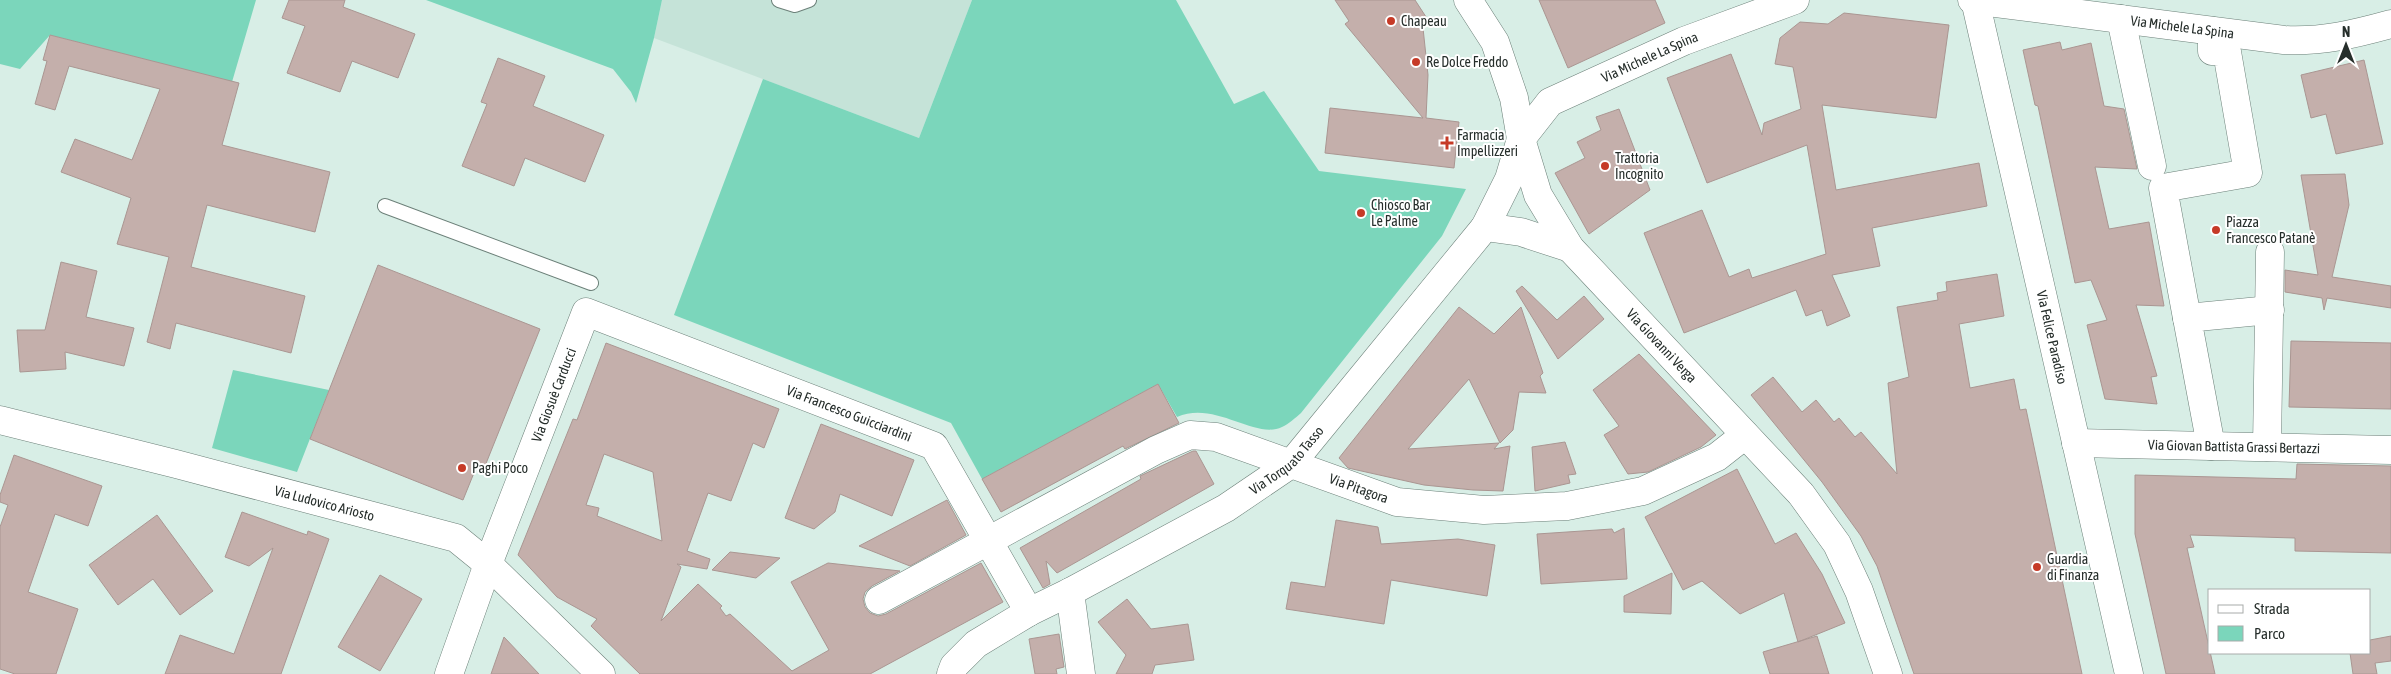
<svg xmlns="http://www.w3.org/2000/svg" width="2391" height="674" viewBox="0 0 2391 674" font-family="'Asap Condensed',sans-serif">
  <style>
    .built { fill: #c5e3d8 }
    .green { fill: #7bd6bb }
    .building { fill: #c4afab; stroke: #aa9692; fill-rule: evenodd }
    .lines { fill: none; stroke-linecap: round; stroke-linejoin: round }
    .lane-casing { stroke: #6c8079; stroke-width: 16 }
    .street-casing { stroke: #6c8079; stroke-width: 29 }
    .lane { stroke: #fff; stroke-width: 14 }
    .street { stroke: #fff; stroke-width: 28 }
    .poi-dot { fill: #c63a27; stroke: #fff; stroke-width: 2 }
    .labels { text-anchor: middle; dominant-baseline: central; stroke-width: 4; stroke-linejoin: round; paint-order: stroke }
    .poi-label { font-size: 14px; fill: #262e2b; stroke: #fff; text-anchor: start }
    .street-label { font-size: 14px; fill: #262e2b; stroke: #fff }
  </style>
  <rect width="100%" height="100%" fill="#d8eee6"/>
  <path class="built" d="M662 0H972L919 138 654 38Z"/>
  <path class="green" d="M0 0H256L232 82 50 35 20 69 0 64Z
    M426 0H662L654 38 636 103 631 92 613 69Z
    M972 0H1176L1234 104 1264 91 1319 171 1466 189 1442 236 1301 413C1295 418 1289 424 1282 427 1255 440 1215 400 1177 417L1158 384 982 479 951 423 674 315 763 79 919 138Z
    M233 370 329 390 297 472 212 448Z"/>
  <path class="building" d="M289 0H345L343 7 415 34 398 78 352 61 340 92 287 73 305 26 282 18Z
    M1335 0H1415L1430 23 1423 28 1428 75 1426 118 1459 122 1454 168 1325 153 1330 108 1423 118 1345 24 1349 21Z
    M1539 0H1655L1665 23 1568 68Z
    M1844 13 1949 25 1936 118 1822 105 1836 190 1979 163 1987 206 1872 228 1880 266 1832 275 1850 316 1827 326 1822 310 1806 316 1796 290 1684 333 1644 233 1702 210 1729 277 1749 269 1752 278 1826 254 1807 145 1707 183 1667 78 1731 54 1762 135 1764 123 1801 109 1793 67 1775 64 1780 38 1800 22 1828 24Z
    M50 35 239 83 222 145 330 172 315 232 207 205 191 267 305 296 291 353 176 323 170 349 147 342 169 257 117 244 131 198 61 172 75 139 132 160 160 89 69 66 55 110 35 104 47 61 43 60Z
    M2060 42 2062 50 2091 43 2104 106 2124 109 2137 169 2095 167 2109 229 2149 222 2164 306 2136 305 2157 376 2151 377 2157 404 2105 399 2087 325 2107 320 2091 280 2075 283 2038 106 2035 105 2023 50Z
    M498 58 545 76 533 106 604 135 585 182 525 158 514 186 462 166 487 104 481 102Z
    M2364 60 2383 144 2336 154 2326 114 2311 118 2301 75Z
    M1619 109 1650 190 1589 234 1555 173 1585 158 1577 142 1601 130 1596 117Z
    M2345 174 2349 205 2332 277 2391 286V308L2327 298 2324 310 2322 298 2285 292V270L2318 275 2301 175Z
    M61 262 97 271 86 317 134 328 124 366 65 352 66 369 20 372 17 330H45Z
    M378 265 540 329 485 466 478 463 463 500 310 439Z
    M1997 274 2004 316 1959 324 1970 388 2014 379 2020 410 2026 409 2082 674H1914L1877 566 1861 536 1822 482 1751 395 1773 377 1802 412 1816 400 1834 422 1839 418 1855 437 1861 432 1897 474 1888 383 1909 377 1897 307 1938 300 1937 293 1947 291 1946 282Z
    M1522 286 1557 320 1584 296 1604 319 1558 359 1516 291Z
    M1459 307 1494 334 1521 307 1543 373 1540 376 1546 393 1519 392 1513 430 1500 443 1469 379 1408 449 1499 443 1494 449 1510 446 1503 491 1473 490 1424 485 1348 468 1339 458Z
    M2291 341 2391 343V409L2289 407Z
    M606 343 779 409 764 448 753 443 731 501 708 493 687 551 710 559 707 569 677 564 681 567 661 621 698 584 722 606 720 608 726 616 730 614 792 671 829 650 791 582 828 563 900 571 872 586 865 592 863 599 865 607 870 613 878 616 886 614 981 563 1003 602 870 674H640L591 626 597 619 557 597 518 555 573 419 577 420ZM604 454 653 472 662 541 597 516 599 508 586 505Z
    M1639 354 1716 435 1701 447 1648 472 1628 474 1604 435 1619 426 1593 390Z
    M1158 384 1179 423 1125 449 1123 446 1001 512 982 479Z
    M821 424 914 460 892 516 840 494 835 512 814 529 785 518Z
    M1565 442 1576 474 1568 475 1570 483 1535 491 1532 447Z
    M1193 451H1196L1214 484 1057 573 1046 561 1050 584 1043 588 1020 548 1141 479 1140 476Z
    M14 455 102 486 88 526 55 514 28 592 78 609 56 674H15L0 669V527L8 505 0 502V495Z
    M2297 464 2391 466V553L2295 551V538L2190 535 2194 547 2187 548 2215 674H2166L2135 534V475L2296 479Z
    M1737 469 1775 544 1796 533 1822 574 1845 623 1798 642 1784 593 1740 614 1702 581 1683 590 1645 517Z
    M947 500 966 535 910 566 859 546Z
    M242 512 307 535 308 531 329 539 281 674H165L180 635 234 654 273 548 249 566 225 557Z
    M157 515 213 591 180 615 153 579 118 605 89 565Z
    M1336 520 1378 527 1381 544 1458 539 1495 545 1487 596 1391 580 1384 624 1286 609 1291 582 1325 587Z
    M1624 528 1627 579 1541 584 1537 534 1612 529 1614 533Z
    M730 552 780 558 756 578 712 570Z
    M1672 573 1671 614 1624 612V596Z
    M380 575 422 599 380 671 338 647Z
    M1127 599 1151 629 1188 624 1194 660 1155 665 1152 674H1116L1126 655 1098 622Z
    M1059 634 1064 667 1056 669 1057 674H1035L1029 639Z
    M1817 636 1829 674H1770L1763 652Z
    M2391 636V661L2375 663 2377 674H2353L2350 653H2370V640Z
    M504 637 539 674H491Z"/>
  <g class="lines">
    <defs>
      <path id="lane" d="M779 0 795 5 809 0
        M385 206 591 283"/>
      <g id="street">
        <path id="s1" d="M1468 0 1495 42 1514 98 1521 139 1538 195 1570 248 1801 494 1837 544 1859 591 1888 674"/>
        <path id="s2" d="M1972 0 2284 40C2322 42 2355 34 2391 24"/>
        <path id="s3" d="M1975 0 2129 674"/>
        <path d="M2121 19 2152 166"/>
        <path d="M1485 227 1521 232 1570 248"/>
        <path d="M2187 318 2163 188 2248 173 2227 52 2212 51V31"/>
        <path id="s4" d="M0 420 176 464 456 538 488 564 601 674"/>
        <path id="s5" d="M2076 443 2391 450"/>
        <path d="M2211 446 2187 318 2270 310"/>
        <path d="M2267 447 2270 252"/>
        <path d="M1070 592 1081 674"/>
        <path id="s6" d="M879 600 1156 450 1190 435 1216 437 1397 502 1484 510 1567 506 1643 491 1717 457 1745 435"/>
        <path id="s7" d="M449 674 488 564 586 312 934 446 1029 612"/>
        <path id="s8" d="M951 674 954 666 976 644 1029 612 1070 592 1226 508 1291 464 1485 227 1509 179 1521 139 1550 102 1684 41 1795 0"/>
      </g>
    </defs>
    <use href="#lane" class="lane-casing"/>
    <use href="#street" class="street-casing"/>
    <use href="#lane" class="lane"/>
    <use href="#street" class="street"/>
  </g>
  <g class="poi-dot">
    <circle cx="1391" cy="21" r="5"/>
    <circle cx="1416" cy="62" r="5"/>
    <path d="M1444.5 135.5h5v5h5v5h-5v5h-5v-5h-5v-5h5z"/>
    <circle cx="1605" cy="166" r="5"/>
    <circle cx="1361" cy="213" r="5"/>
    <circle cx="2216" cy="230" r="5"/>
    <circle cx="462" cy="468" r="5"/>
    <circle cx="2037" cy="567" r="5"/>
  </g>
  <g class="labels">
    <g class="poi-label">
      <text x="1401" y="21">Chapeau</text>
      <text x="1426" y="62">Re Dolce Freddo</text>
      <text x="1457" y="135">Farmacia<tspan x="1457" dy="16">Impellizzeri</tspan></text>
      <text x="1615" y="158">Trattoria<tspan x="1615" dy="16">Incognito</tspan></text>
      <text x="1371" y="205">Chiosco Bar<tspan x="1371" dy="16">Le Palme</tspan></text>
      <text x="2226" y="222">Piazza<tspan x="2226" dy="16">Francesco Patanè</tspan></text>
      <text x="472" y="468">Paghi Poco</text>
      <text x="2047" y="559">Guardia<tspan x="2047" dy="16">di Finanza</tspan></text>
    </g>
    <g class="street-label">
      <text stroke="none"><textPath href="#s2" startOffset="212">Via Michele La Spina</textPath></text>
      <text stroke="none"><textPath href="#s8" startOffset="961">Via Michele La Spina</textPath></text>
      <text stroke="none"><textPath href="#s3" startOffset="346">Via Felice Paradiso</textPath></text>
      <text stroke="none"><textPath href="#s1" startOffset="405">Via Giovanni Verga</textPath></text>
      <text stroke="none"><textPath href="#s7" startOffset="298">Via Giosuè Carducci</textPath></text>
      <text stroke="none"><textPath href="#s7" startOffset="669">Via Francesco Guicciardini</textPath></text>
      <text stroke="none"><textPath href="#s5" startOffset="158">Via Giovan Battista Grassi Bertazzi</textPath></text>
      <text stroke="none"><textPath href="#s8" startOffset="402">Via Torquato Tasso</textPath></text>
      <text stroke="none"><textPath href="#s6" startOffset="530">Via Pitagora</textPath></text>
      <text stroke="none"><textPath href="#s4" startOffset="335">Via Ludovico Ariosto</textPath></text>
    </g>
  </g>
  <rect x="2208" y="589" width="162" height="65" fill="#ffffff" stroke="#a8abaa"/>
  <rect x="2218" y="605" width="25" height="8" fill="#ffffff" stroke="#a8abaa"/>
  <text x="2254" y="614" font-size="15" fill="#262e2b">Strada</text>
  <rect x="2218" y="626" width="25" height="15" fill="#7bd6bb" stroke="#a8abaa"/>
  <text x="2254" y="639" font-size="15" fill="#262e2b">Parco</text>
  <g transform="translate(2346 45)" stroke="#ffffff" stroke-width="4" paint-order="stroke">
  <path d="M0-4L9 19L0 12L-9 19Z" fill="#262e2b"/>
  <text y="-8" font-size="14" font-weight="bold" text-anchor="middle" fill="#262e2b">N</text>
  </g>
</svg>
